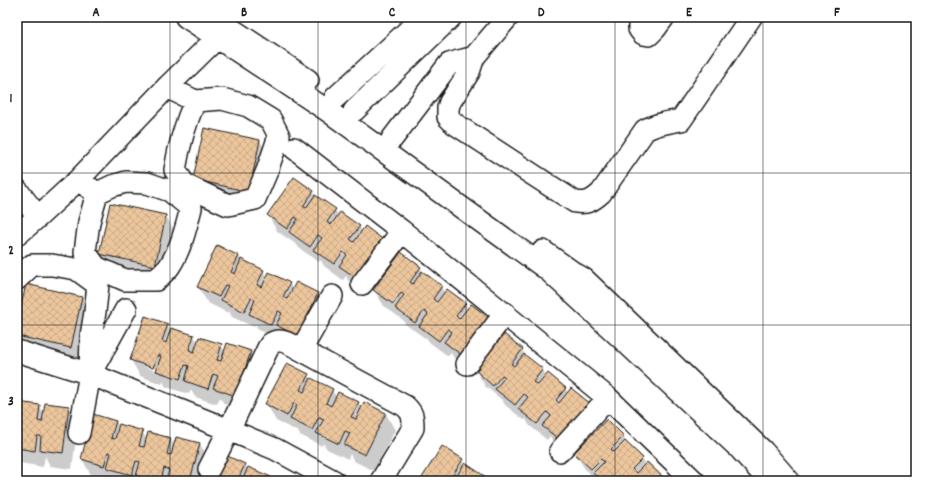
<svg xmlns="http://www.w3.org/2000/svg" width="933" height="498" viewBox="0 0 933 498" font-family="Dekko,sans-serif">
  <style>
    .shadow { fill: #0003; fill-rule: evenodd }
    .building { fill: url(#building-cross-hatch); stroke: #1c1c1c }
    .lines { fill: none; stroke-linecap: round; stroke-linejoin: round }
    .minor-casing { stroke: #1c1c1c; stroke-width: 24 }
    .minor { stroke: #fff; stroke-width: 21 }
    .grid { fill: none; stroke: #1c1c1c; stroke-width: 1; stroke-opacity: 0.55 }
    .neatline { fill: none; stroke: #1c1c1c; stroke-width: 1.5 }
    .grid-label { font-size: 13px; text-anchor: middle; font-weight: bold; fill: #1c1c1c }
  </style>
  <defs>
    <pattern id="building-cross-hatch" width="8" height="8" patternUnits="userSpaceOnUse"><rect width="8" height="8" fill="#ecc69d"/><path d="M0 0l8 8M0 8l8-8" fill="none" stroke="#caaa87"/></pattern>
  </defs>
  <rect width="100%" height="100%" fill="#fff"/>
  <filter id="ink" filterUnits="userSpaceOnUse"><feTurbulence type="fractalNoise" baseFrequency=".025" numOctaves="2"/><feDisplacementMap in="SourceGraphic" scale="8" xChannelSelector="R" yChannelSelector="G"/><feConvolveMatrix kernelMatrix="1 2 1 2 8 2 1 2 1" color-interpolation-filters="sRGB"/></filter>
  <g filter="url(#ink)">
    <path class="shadow" d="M260 141 269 157 258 207 194 179Z
      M313 191 316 197 335 210 339 216 359 226 362 232 394 257 368 295 349 282 346 276 343 280 324 266 321 260 319 262 299 248 297 245 277 231 268 215Z
      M111 204 166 216 175 232 164 282 109 270 100 254Z
      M239 256 241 260 263 271 267 278 289 283 293 290 317 294 327 310 307 351 280 340 259 330 255 324 254 327 232 317 229 311 228 313 208 303 198 287Z
      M420 268 423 273 441 287 445 293 465 304 468 309 472 372 454 358 451 353 448 356 429 342 426 337 425 338 405 324 403 320 384 306 374 290Z
      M82 297 91 313 80 363 25 351 17 337V330Z
      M167 325 171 331 194 336 198 344 221 345 225 352H250L259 368 245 411 224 404 220 397 217 404 195 397 191 390 189 394 166 387 163 381 162 384 140 376 131 360ZM143 364 158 369 157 371 143 366Z
      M504 335 522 350 526 357 543 370 546 376 565 388 568 394 599 421 570 456 553 442 550 436 547 440 529 425 526 419 524 420 505 405 503 401 485 386 475 369Z
      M308 375 310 379 332 390 336 397 358 403 362 409 365 403 386 414 395 430 374 471 354 461 350 454 348 459 327 449 323 443 322 446 300 435 297 430V431L276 421 267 404Z
      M17 403 39 406 44 414 69 407 78 423 72 469 50 466 45 456 43 467 20 463 17 458Z
      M93 415 116 421 119 428 142 432 147 440 170 439 175 446 177 438 200 444 209 460 203 481H116L114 478 113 481H112L91 475 82 459Z
      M607 421 623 437 628 445 642 459 645 464 663 479 664 481H597L585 469 575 453Z
      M462 460 465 465 485 477 487 481H421Z
      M245 464 247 468 270 478 272 481H212Z"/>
    <path class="building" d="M204 128 260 140 249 192 193 179Z
      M294 177 314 191 303 206 306 208 315 195 336 209 327 222 331 225 340 212 360 226 350 239 354 242 365 226 385 241 358 279 339 266 347 255 343 252 334 264 313 250 322 238 318 235 310 247 289 232 298 219 295 217 287 229 267 215Z
      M110 203 166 215 155 266 99 254Z
      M217 245 239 256 231 272 235 274 241 259 264 270 257 285 262 287 269 272 290 283 283 297 287 299 296 282 318 293 298 336 276 325 282 313 278 311 271 325 249 314 255 300 251 298 244 312 221 300 228 286 225 285 219 297 197 287Z
      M401 252 421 267 410 282 413 284 422 271 442 286 433 299 437 302 447 289 466 303 456 316 459 319 471 304 491 319 463 356 444 342 452 332 448 329 439 341 419 326 428 314 424 311 415 323 395 308 404 295 401 293 393 304 373 290Z
      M26 284 82 297 71 348 17 336V325Z
      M145 316 168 324 162 341 166 343 171 328 194 335 189 350 194 352 199 337 222 344 217 360 221 361 227 343 251 351 236 396 213 388 218 376 213 374 208 389 185 381 189 366 185 365 180 379 156 371 161 356 158 355 153 368 130 360Z
      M504 334 523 349 511 364 514 366 524 354 543 369 533 382 538 385 548 373 566 388 556 400 559 403 571 388 591 404 561 441 542 426 551 416 547 412 537 424 518 409 528 397 524 394 515 405 495 389 505 377 502 375 493 386 475 370Z
      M287 363 309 374 300 390 304 392 311 378 333 389 326 403 331 406 338 392 359 402 351 417 356 419 364 402 386 413 365 455 344 445 350 433 345 431 339 444 316 433 324 419 319 417 312 430 290 419 297 405 294 403 287 416 265 404Z
      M17 402 40 405 38 421 42 422 45 403 69 406 63 453 40 450 41 436H37L35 451 17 448Z
      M93 414 116 421 111 438 115 439 119 424 143 431 139 446 144 447 148 432 171 438 167 454 171 455 176 437 200 443 190 481H166L169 470 164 468 161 481H153L136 476 140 462 136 461 132 475 107 468 111 453 108 452 104 466 81 459Z
      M607 419 624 436 611 449 614 452 625 441 643 458 632 469 636 473 647 462 664 478 661 481H601L593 473 604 462 601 459 591 469 574 453Z
      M442 446 463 459 453 475 456 477 465 463 486 477 483 481H420Z
      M223 454 245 464 238 480 239 481H211Z
      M248 467 271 477 269 481H242Z"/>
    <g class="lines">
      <defs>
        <path id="minor" d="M186 17 328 111 548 270 739 448 769 481
          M211 17 227 26 308 80
          M508 17 474 57 469 72 450 102 448 108V117L455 124 575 202C587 204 592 201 601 193L645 130C656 124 669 122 681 120L751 17
          M642 17 639 21V29L643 34 649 35 655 29 664 17
          M167 87 195 101 222 99 248 106 271 120 279 136 267 171 255 199 228 205 185 185 175 170C179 145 185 124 195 101
          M335 98 423 17
          M354 111 451 17
          M392 139 449 64C457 61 465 60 474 57
          M294 148 402 231 608 398 694 481
          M78 180 97 193 112 186 126 182 147 183 170 191 191 208C186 228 181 249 169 267 165 272 160 276 156 280H125L96 267 85 252 89 222 97 193
          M17 190 38 217
          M17 235 38 217 78 180 167 87 217 38 226 27
          M543 251 574 273 584 279 763 451 789 481
          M17 279 32 265H52L76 269 98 285 95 312 91 336 90 374
          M362 284 402 231
          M301 350 405 406C413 413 413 417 413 428L381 481
          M17 351 90 374 229 430 275 449 334 481
          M467 364 505 313
          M79 433 90 374 126 309
          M560 451 608 398
          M209 469 229 430 268 348C269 346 270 344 272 343 281 337 293 346 301 350L332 296"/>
      </defs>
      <use href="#minor" class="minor-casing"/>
      <use href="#minor" class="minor"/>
    </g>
  </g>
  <path class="grid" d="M170 17V481M318 17V481M466 17V481M615 17V481M763 17V481M17 173H916M17 325H916"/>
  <rect width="933" height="498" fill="none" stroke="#fff" stroke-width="44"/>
  <rect x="22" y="22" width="889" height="454" class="neatline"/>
  <g class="grid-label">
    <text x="96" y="16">A</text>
    <text x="244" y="16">B</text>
    <text x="392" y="16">C</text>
    <text x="541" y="16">D</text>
    <text x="689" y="16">E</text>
    <text x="837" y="16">F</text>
    <text x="11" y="102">1</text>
    <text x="11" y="254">2</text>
    <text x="11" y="405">3</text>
  </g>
</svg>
